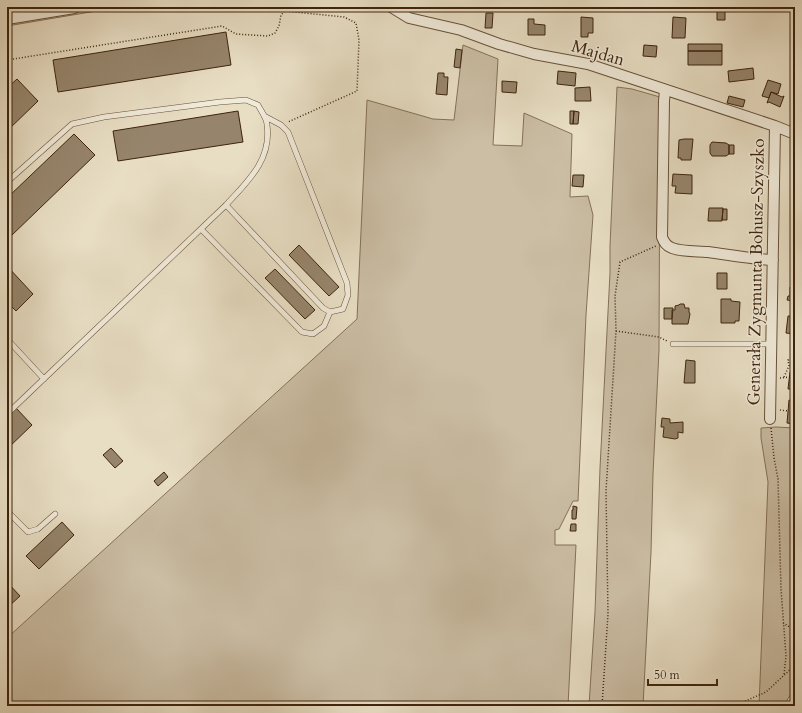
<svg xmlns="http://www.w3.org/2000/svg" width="802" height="713" viewBox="0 0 802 713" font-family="Cardo,serif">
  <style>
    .green { fill: #cbbea5; stroke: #847158 }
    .building { fill: #96856c; stroke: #3e240c }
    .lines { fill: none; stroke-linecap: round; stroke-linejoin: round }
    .service-casing { stroke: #68523a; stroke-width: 6 }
    .minor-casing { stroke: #68523a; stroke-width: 12 }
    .tertiary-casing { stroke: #68523a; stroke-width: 14 }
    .path { stroke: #3e240c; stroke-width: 1.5; stroke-dasharray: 1 2; stroke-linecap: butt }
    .service { stroke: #f0ead9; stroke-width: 5 }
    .minor { stroke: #f0ead9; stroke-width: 10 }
    .tertiary { stroke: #f0ead9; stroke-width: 12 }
    .labels { text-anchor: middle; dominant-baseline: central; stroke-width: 3; stroke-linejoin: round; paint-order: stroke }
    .street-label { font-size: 17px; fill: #3e240c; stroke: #f0ead9 }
  </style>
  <rect width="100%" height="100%" fill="#e8dec4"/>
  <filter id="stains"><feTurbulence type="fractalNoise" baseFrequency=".005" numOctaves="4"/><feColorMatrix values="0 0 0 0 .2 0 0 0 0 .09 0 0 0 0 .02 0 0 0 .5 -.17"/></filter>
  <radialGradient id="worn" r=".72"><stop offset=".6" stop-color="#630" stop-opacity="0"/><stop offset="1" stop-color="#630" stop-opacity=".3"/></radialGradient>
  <path class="green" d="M102 7H120L7 26V23Z
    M463 45 498 59 493 145 522 146 524 113 572 134 570 197 588 196 593 215 586 315 578 501H573L559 529 555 530V545H576L568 706H7V638L357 319 367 100 433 119 454 120Z
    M617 87 632 89 660 97 659 350 653 474 651 552 643 706H589L595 612 600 468 610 273V246Z
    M776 427 795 428V688L783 706H759L768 482 761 438V428Z"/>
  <path class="building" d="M717 9H725V20H717Z
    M486 13H493L492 28H485Z
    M581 17 593 18V33H588V37H581Z
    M673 17 686 18 685 38H672Z
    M528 19H534V24L545 25V35H528Z
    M226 32 231 65 58 92 53 60Z
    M688 44H722V51H688Z
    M644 45 657 46 656 57 643 56Z
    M456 49 462 50 460 68 454 67Z
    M688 51H722V65H688Z
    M753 68 754 79 729 82 728 71Z
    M558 71 576 73 575 86 557 84Z
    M438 73H444V77H448L447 95 436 94Z
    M17 79 38 101 7 131V88Z
    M768 80 781 84 778 94 771 92 769 98 762 96Z
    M502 81 517 82 516 93 502 92Z
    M590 87 591 101H575V88Z
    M771 92 782 97 784 96 780 107 769 102 767 103Z
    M729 96 745 100 743 107 727 103Z
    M238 111 243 142 118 161 113 131Z
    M570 111H574L573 124H570Z
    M574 111 579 112 578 124H573Z
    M74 134 95 155 11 236 7 232V198Z
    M684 139H693L691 160H681V158H678L679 140Z
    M712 142 726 143 729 145V154L726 156H712L710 153V145Z
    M729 145H734V154H729Z
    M673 174 692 175V194L675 193 676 186H672Z
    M573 175H584L583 187 572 186Z
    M709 208H723L722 221H708Z
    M723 209H727V220H722Z
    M299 245 339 287 329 296 289 255Z
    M7 266 33 294 16 311 7 302Z
    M275 269 315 310 305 319 265 278Z
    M717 273H727V289H717Z
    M790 287H795V301L787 300 788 296H790Z
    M721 299H731V301L740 302 739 321H735V323H721Z
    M680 304H684L685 308H689V312L690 314 688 324H672V310H675V306L679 305Z
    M664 308H673L672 319H664Z
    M793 315H795V334L786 333 788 316H792Z
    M686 360 695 361V383H684Z
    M790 372H795V389H788Z
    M789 400 795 401V424L787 423Z
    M16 408 32 425 7 449V417Z
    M662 418 670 419V423L683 422V433L678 432V438L675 439 663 437 664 427H661Z
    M111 448 123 461 115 468 103 455Z
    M164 472 168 477 158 486 154 481Z
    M573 506 577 507 576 519H572V510H573Z
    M62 522 74 535 39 569 26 556Z
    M571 524H576V531H570Z
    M7 582 20 596 7 608Z"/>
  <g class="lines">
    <defs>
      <path id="service" d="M7 182 72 124 104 117 220 102 246 100 258 105C261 111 267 118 267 125 272 160 247 182 226 205L7 414
        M226 205 323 308 330 312 343 309 348 295 347 283 288 132 281 125 264 116
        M201 229 302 332 313 334 324 326 330 312
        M7 339 44 379
        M673 344H771
        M7 511 28 532 38 529 55 514"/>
      <path id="minor" d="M391 7 409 18 461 30 499 44 534 54 588 64 775 126 795 134
        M665 90 664 101 662 237C664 242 666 246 672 248 682 252 697 251 708 252 730 255 751 259 773 260
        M770 419 775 126"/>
      <path id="tertiary" d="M7 18 74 7"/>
    </defs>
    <use href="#service" class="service-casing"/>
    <use href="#minor" class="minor-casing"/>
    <use href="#tertiary" class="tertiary-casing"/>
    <path class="path" d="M7 60 222 26 236 34 268 36 275 33 279 26 281 15 285 11 344 17 356 23 359 40 357 91 288 122
      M616 331 659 337 667 341
      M784 377 789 366 788 360H790L795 362
      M780 378 790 377
      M780 410 788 411
      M771 428 774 458 778 479 781 589 786 656 784 675
      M783 623 795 630
      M602 706 608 614 606 491 616 331 615 296 620 262 656 246
      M734 706 766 692 795 665"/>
    <use href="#service" class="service"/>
    <use href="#minor" class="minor"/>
    <use href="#tertiary" class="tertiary"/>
  </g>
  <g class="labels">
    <g class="street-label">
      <text transform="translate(598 53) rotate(16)">Majdan</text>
      <text transform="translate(756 272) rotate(-89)">Generała Zygmunta Bohusz-Szyszko</text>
    </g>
  </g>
  <rect width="802" height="713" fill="none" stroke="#e8dec4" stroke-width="24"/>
  <rect x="8" y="8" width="786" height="697" fill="none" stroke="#3e240c" stroke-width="2"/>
  <rect x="12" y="12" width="778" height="689" fill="none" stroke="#3e240c"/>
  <path d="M648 679v6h69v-6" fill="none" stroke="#3e240c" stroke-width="2"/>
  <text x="654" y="679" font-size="12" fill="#3e240c" stroke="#f0ead9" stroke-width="3" paint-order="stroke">50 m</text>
  <rect width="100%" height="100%" filter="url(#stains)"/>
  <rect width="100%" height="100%" fill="url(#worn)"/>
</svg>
